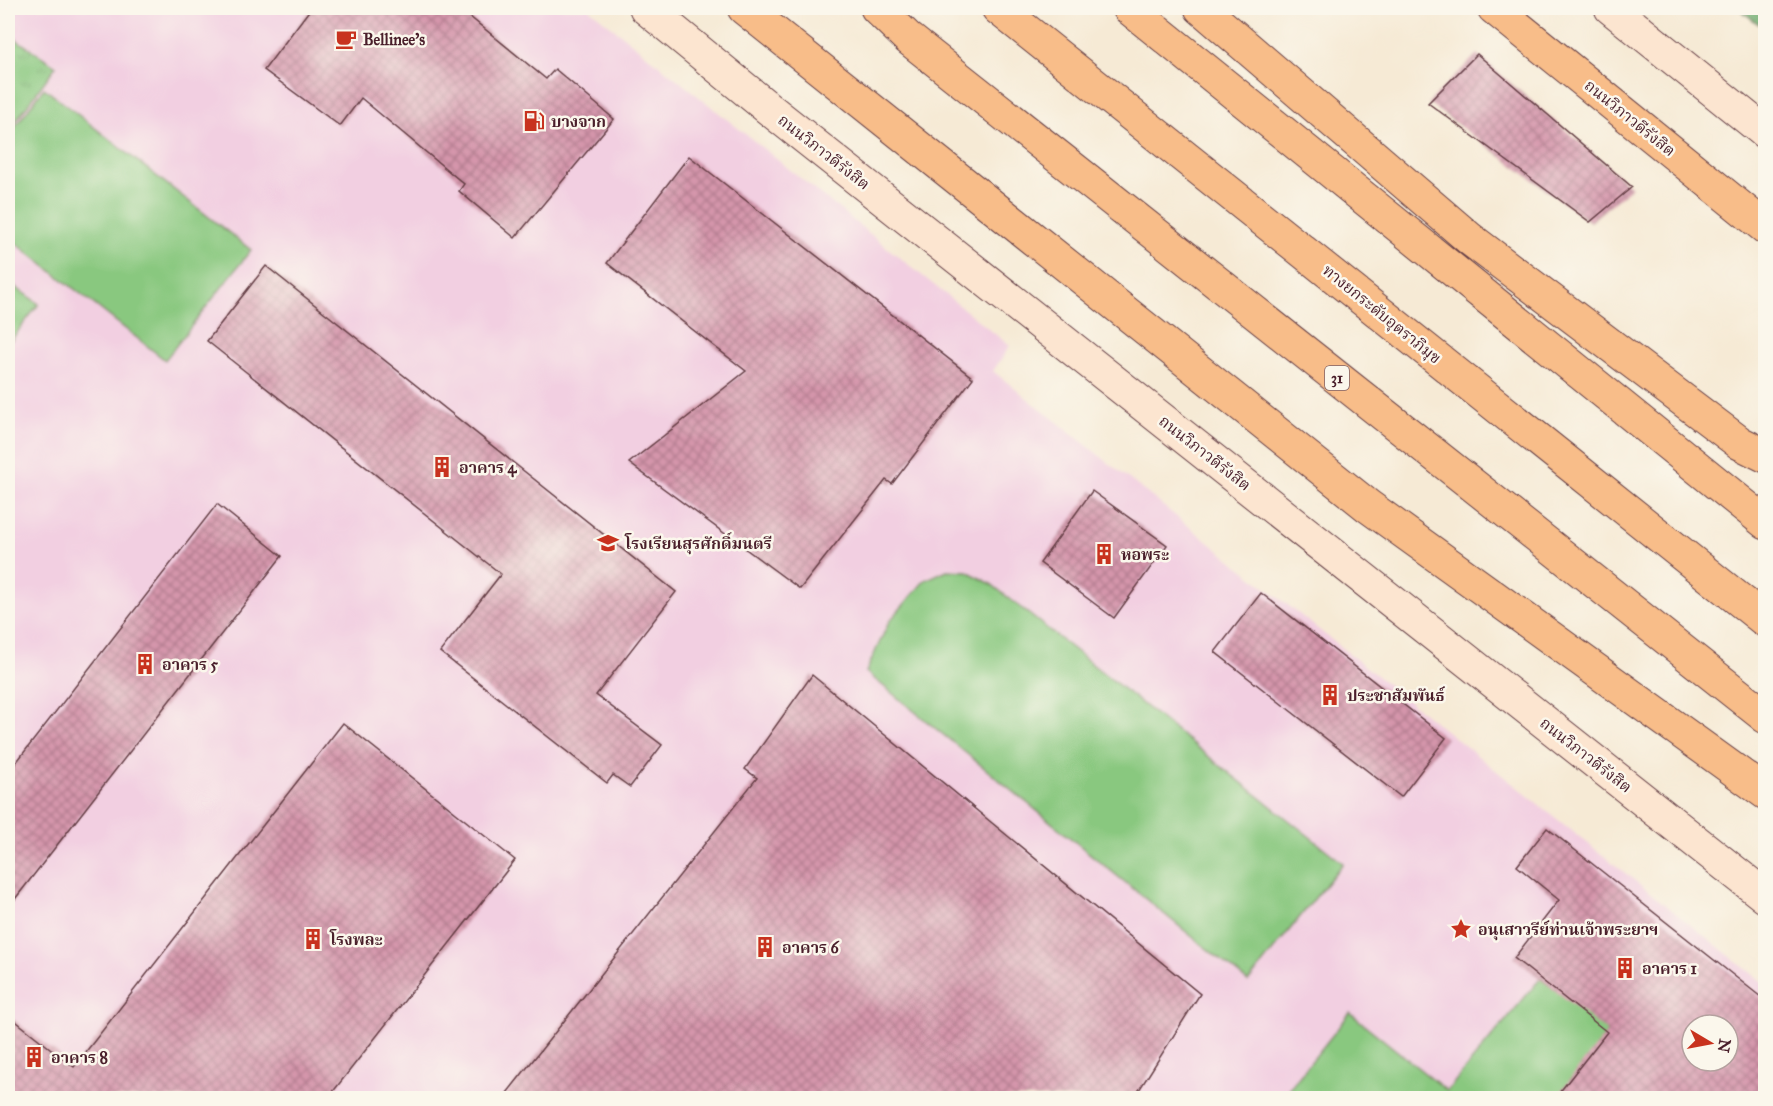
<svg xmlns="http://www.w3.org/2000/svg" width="1773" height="1106" viewBox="0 0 1773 1106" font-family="'IM FELL Great Primer','Noto Serif Thai',serif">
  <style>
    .built { fill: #f2cfe1; fill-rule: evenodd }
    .green { fill: #89c87f; stroke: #6a7455; stroke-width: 1.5 }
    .forest { fill: url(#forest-firs); stroke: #5c664c; stroke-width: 1.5 }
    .park { fill: url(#park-tufts); stroke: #6a7455; stroke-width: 1.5 }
    .building { fill: url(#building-cross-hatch); fill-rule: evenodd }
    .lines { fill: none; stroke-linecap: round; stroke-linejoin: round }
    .secondary-casing { stroke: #643d44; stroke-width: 35 }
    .highway-casing { stroke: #643d44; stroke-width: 35 }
    .secondary { stroke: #fce5d0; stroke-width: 33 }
    .highway { stroke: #f8bd89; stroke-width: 33 }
    .labels { text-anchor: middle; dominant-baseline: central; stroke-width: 5; stroke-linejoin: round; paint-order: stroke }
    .shield { fill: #fbf7ec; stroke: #7f6065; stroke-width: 1.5 }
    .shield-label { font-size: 15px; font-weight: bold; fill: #4a1f2b }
    .poi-label { font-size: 16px; font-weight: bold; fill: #4a1f2b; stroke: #fbf7ec; text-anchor: start }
    .street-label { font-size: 16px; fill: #4a1f2b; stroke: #fbf7ec }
  </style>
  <defs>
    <pattern id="forest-firs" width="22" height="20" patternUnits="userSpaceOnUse" patternTransform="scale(1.5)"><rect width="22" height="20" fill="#6eac6e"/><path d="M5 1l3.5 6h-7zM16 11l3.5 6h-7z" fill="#5c8b5b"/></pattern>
    <pattern id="park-tufts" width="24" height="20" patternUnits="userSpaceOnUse" patternTransform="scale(1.5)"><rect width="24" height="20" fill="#89c87f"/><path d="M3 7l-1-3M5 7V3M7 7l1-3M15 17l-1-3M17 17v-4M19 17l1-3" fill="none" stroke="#78ab6e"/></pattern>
    <pattern id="building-cross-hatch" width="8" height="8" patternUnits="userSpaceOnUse" patternTransform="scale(1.5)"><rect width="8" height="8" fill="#d596ac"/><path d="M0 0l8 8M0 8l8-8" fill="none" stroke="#af7a8c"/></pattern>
  </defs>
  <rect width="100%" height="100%" fill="#fbf7ec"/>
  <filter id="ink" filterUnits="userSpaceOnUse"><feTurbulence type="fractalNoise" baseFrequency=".0167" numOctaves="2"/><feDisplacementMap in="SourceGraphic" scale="12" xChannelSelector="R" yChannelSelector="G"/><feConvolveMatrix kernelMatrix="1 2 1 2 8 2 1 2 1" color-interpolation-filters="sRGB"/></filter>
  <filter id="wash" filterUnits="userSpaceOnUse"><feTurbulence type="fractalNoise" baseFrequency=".008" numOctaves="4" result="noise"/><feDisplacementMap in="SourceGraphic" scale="24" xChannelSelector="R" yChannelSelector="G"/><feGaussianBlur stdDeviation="1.35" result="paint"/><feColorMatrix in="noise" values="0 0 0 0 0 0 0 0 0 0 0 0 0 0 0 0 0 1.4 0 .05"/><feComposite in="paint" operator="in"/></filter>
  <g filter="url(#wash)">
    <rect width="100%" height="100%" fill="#f6ead5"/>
    <path class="built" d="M8 8H588L1010 346 993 371 1765 984V1098H8ZM1692 1025H1728V1061H1692Z"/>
    <path class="green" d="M44 88 251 250 165 360 8 237V136Z
      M8 282 39 304 8 344Z
      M947 570 967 571 991 584 1343 863 1248 982 866 672 889 622 925 580Z
      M1540 979 1647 1050 1616 1098H1282L1350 1013 1447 1091Z"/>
    <path class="forest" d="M1738 8H1765V29Z"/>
    <path class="park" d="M8 34 56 66 8 132Z"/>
    <g id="blocks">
      <path class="building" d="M311 8H459L546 79 555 69 614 119 515 238 459 191 464 184 361 98 340 126 264 70Z
        M1477 54 1632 187 1590 222 1428 103Z
        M689 156 973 378 892 484 886 480 800 589 629 463 746 371 607 263Z
        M266 266 676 592 596 695 662 745 630 787 613 775 607 783 440 652 501 574 207 341Z
        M1092 491 1167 545 1114 618 1040 563Z
        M217 504 282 556 8 908V773Z
        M1261 593 1446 738 1401 797 1215 652Z
        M812 675 1200 994 1134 1098H503L757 778 745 769Z
        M343 723 515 860 328 1098H8V1015L74 1067Z
        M1547 828 1766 1001V1098H1555L1607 1032 1514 958 1559 900 1517 866ZM1692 1025H1728V1061H1692Z"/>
    </g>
  </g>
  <g filter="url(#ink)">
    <use href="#blocks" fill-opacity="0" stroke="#643d44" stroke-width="1.5"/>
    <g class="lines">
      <defs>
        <path id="secondary" d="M646 8 768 108 1766 897
          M1611 8 1766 133"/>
        <path id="highway" d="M744 8 1368 506 1766 793
          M877 8 908 38 1766 717
          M998 8 1766 621
          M1129 8 1766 523
          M1201 8 1470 239 1740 443 1766 456
          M1494 8 1766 228"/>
      </defs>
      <use href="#secondary" class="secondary-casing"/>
      <use href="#highway" class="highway-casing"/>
      <use href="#secondary" class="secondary"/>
      <use href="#highway" class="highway"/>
    </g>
  </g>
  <defs>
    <symbol id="cafe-bare" viewBox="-9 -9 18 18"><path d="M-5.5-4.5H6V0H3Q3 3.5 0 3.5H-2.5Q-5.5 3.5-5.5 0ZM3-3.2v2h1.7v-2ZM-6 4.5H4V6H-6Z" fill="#c8321e" stroke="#fbf7ec" stroke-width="2.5" paint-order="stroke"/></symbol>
    <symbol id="fuel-bare" viewBox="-9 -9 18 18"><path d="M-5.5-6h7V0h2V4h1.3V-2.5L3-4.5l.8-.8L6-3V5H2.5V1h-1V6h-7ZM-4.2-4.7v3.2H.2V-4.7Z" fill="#c8321e" stroke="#fbf7ec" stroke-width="2.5" paint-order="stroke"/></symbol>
    <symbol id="building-bare" viewBox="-9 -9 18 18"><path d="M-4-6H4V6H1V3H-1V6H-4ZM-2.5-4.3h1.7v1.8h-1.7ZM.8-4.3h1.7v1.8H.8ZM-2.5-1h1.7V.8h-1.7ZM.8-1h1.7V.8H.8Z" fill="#c8321e" stroke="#fbf7ec" stroke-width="2.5" paint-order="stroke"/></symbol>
    <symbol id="school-bare" viewBox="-9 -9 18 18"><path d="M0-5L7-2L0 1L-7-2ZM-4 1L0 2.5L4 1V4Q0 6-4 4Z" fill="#c8321e" stroke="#fbf7ec" stroke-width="2.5" paint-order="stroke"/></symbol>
    <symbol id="sight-bare" viewBox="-9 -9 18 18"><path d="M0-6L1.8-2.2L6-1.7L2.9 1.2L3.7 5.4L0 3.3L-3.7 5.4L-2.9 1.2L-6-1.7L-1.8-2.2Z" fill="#c8321e" stroke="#fbf7ec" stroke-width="2.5" paint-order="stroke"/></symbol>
  </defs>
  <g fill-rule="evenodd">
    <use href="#cafe-bare" x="331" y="24" width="30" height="30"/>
    <use href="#fuel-bare" x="519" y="106" width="30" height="30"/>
    <use href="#building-bare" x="427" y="452" width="30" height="30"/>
    <use href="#school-bare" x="593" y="528" width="30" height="30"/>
    <use href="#building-bare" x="1089" y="539" width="30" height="30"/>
    <use href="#building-bare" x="130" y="649" width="30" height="30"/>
    <use href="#building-bare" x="1315" y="680" width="30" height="30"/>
    <use href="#sight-bare" x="1446" y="914" width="30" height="30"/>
    <use href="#building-bare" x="298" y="924" width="30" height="30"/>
    <use href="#building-bare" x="750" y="932" width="30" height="30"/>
    <use href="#building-bare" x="1610" y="953" width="30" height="30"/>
    <use href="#building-bare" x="19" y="1042" width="30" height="30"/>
  </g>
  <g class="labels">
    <rect class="shield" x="1325" y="366" width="24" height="24" rx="4.5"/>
    <g class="shield-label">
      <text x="1337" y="378">31</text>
    </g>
    <g class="poi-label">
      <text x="363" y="39">Bellinee's</text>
      <text x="551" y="121">บางจาก</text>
      <text x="459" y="467">อาคาร 4</text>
      <text x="625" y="543">โรงเรียนสุรศักดิ์มนตรี</text>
      <text x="1121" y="554">หอพระ</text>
      <text x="162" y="664">อาคาร 5</text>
      <text x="1347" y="695">ประชาสัมพันธ์</text>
      <text x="1478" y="929">อนุเสาวรีย์ท่านเจ้าพระยาฯ</text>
      <text x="330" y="939">โรงพละ</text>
      <text x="782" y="947">อาคาร 6</text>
      <text x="1642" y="968">อาคาร 1</text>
      <text x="51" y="1057">อาคาร 8</text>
    </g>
    <g class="street-label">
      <text transform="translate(1630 118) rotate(39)">ถนนวิภาวดีรังสิต</text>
      <text transform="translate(824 152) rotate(38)">ถนนวิภาวดีรังสิต</text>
      <text transform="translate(1382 314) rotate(39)">ทางยกระดับอุตราภิมุข</text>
      <text transform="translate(1205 453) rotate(38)">ถนนวิภาวดีรังสิต</text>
      <text transform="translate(1586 755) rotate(38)">ถนนวิภาวดีรังสิต</text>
    </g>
  </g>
  <rect width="1773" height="1106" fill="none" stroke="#fbf7ec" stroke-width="30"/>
  <g transform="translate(1710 1043) rotate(100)"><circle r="28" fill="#fbf7ec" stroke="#b4a19f" stroke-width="1.5"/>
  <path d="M0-4.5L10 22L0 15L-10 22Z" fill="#c8321e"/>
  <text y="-9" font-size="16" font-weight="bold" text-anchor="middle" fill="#4a1f2b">N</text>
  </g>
</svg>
